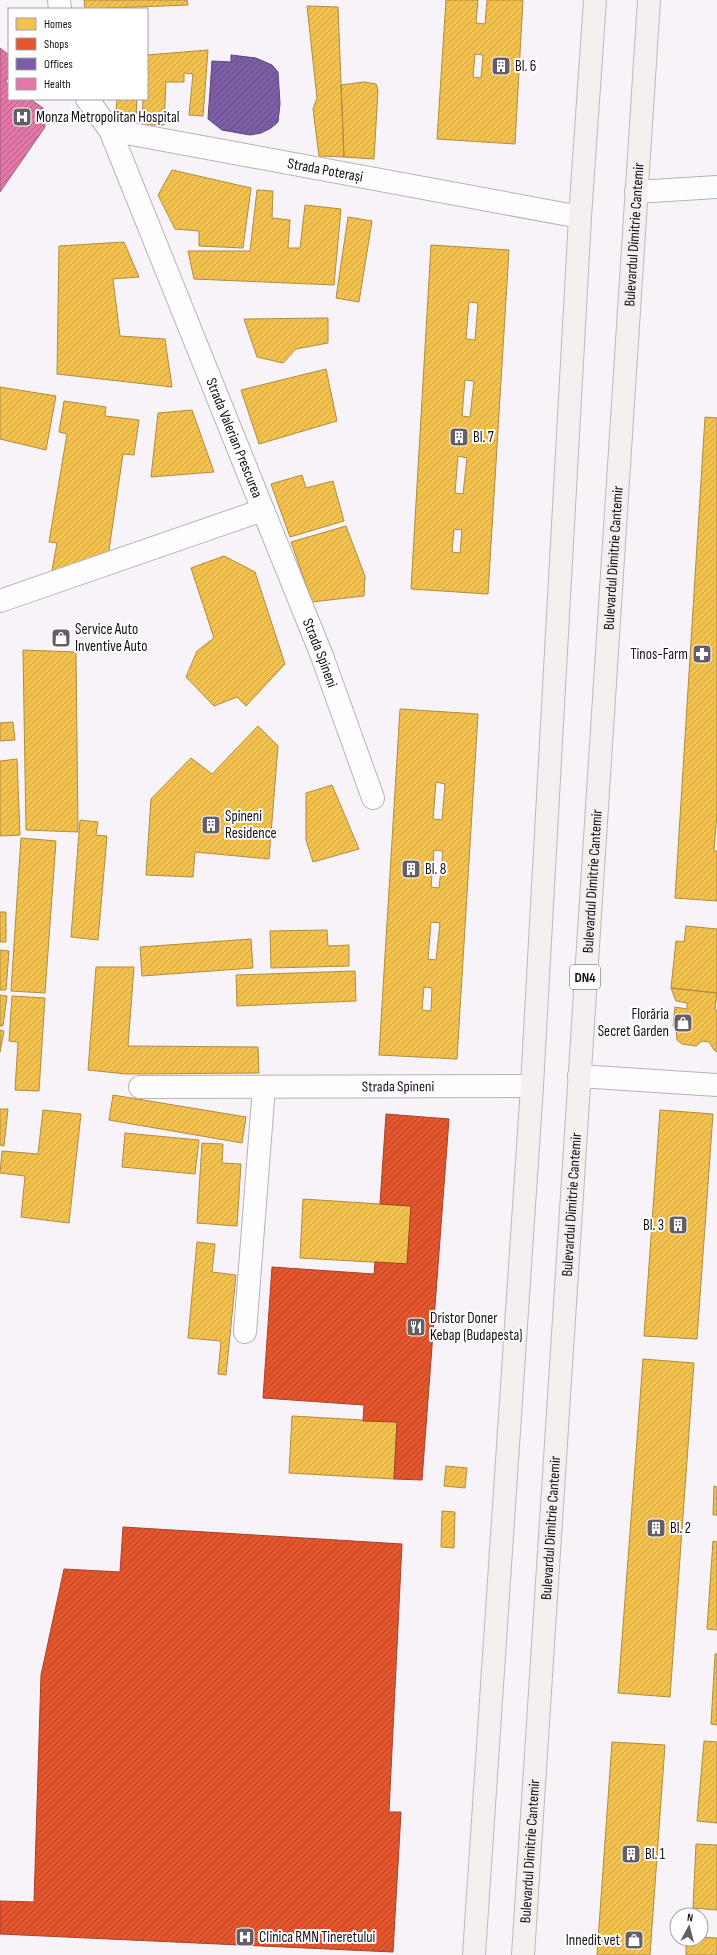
<svg xmlns="http://www.w3.org/2000/svg" width="717" height="1955" viewBox="0 0 717 1955" font-family="'Sofia Sans Condensed',sans-serif">
  <style>
    .homes { fill: url(#homes-hatch); stroke: #b08c3e; fill-rule: evenodd }
    .shops { fill: url(#shops-hatch); stroke: #a64128 }
    .offices { fill: url(#offices-hatch); stroke: #5d467c }
    .health { fill: url(#health-hatch); stroke: #a6587d }
    .lines { fill: none; stroke-linecap: round; stroke-linejoin: round }
    .minor-casing { stroke: #b8b1ba; stroke-width: 24 }
    .primary-casing { stroke: #c2b7b8; stroke-width: 24 }
    .minor { stroke: #fefdfe; stroke-width: 22 }
    .primary { stroke: #f5f0f0; stroke-width: 22 }
    .labels { text-anchor: middle; dominant-baseline: central; stroke-width: 4; stroke-linejoin: round; paint-order: stroke }
    .shield { fill: #fff; stroke: #5d575e; stroke-width: 1 }
    .shield-label { font-size: 14px; font-weight: bold; fill: #170f19 }
    .poi-label { font-size: 15px; fill: #170f19; stroke: #fff; text-anchor: start }
    .street-label { font-size: 15px; fill: #170f19; stroke: #fff }
  </style>
  <defs>
    <pattern id="homes-hatch" width="6" height="6" patternUnits="userSpaceOnUse"><rect width="6" height="6" fill="#f2c14e"/><path d="M-1 1l2-2M0 6l6-6M5 7l2-2" fill="none" stroke="#cfa544"/></pattern>
    <pattern id="shops-hatch" width="6" height="6" patternUnits="userSpaceOnUse"><rect width="6" height="6" fill="#e4572e"/><path d="M-1 1l2-2M0 6l6-6M5 7l2-2" fill="none" stroke="#b84626"/></pattern>
    <pattern id="offices-hatch" width="6" height="6" patternUnits="userSpaceOnUse"><rect width="6" height="6" fill="#7b5ea7"/><path d="M-1 1l2-2M0 6l6-6M5 7l2-2" fill="none" stroke="#644c87"/></pattern>
    <pattern id="health-hatch" width="6" height="6" patternUnits="userSpaceOnUse"><rect width="6" height="6" fill="#e377a8"/><path d="M-1 1l2-2M0 6l6-6M5 7l2-2" fill="none" stroke="#b76088"/></pattern>
  </defs>
  <rect width="100%" height="100%" fill="#f8f2f9"/>
  <path class="homes" d="M84 0H187L188 5 85 9Z
    M446 0H478L476 23 485 24 487 0H523L515 144 437 139ZM475 54 483 55 481 78 473 77Z
    M307 6 338 7 344 157 319 156 313 109 317 98Z
    M208 50 203 116 189 115 193 74 184 73V82H166L164 125H142L143 99H147V55Z
    M364 82 376 84 378 90 374 159 344 157 341 85Z
    M117 99H137L136 123 120 119 116 110Z
    M172 170 251 188 243 248 199 246V231L175 229 158 195Z
    M257 190 273 191 272 218 290 220 288 248H300L305 205 341 209 334 285 194 279 188 251H250Z
    M348 217 372 221 359 302 336 298Z
    M124 242 139 277 113 279 120 336 165 339 172 387 57 374 59 246Z
    M431 245 509 250 488 594 411 589ZM469 302 478 303 475 340 466 339ZM465 380 474 381 470 417 462 416ZM458 456 467 458 463 494 455 493ZM454 529 462 530 460 553 452 552Z
    M328 318V343L296 349 283 363 257 357 244 319Z
    M326 369 337 421 259 444 241 390Z
    M0 387 56 396 46 450 0 439Z
    M64 401 106 407 105 416 139 420 134 455 123 454 108 557 51 576 57 543 49 542 67 434 59 432Z
    M192 410 214 472 151 477 158 413Z
    M705 417 717 418V813L714 851H717V901L675 898Z
    M302 475 306 488 333 481 344 521 290 537 271 484Z
    M346 526 365 576 364 596 312 602 291 542Z
    M224 556 255 572 285 664 246 706 237 697 214 706 186 677 197 651 214 638 191 568Z
    M23 650 76 652 78 832 26 830Z
    M400 709 478 714 457 1059 379 1055ZM436 782 445 784 442 820 433 819ZM434 850 443 851 439 888 431 887ZM431 922 440 923 436 960 428 959ZM424 987 432 988 431 1011 422 1010Z
    M13 722 15 740 0 741V723Z
    M258 726 278 746 269 859 195 852 193 877 146 875 151 799 191 758 212 774Z
    M17 759 20 835 0 836V761Z
    M332 785 359 849 313 862 306 840V793Z
    M80 820 98 822 96 835 107 836 98 940 71 937Z
    M21 838 56 841 45 993 11 991Z
    M0 912H6V942H0Z
    M686 926 717 929V993L671 988 676 941 684 942Z
    M327 930 328 946 349 945V966L271 968 270 931Z
    M251 939 253 968 142 976 140 947Z
    M0 950 9 951 6 990H0Z
    M96 967H134L128 1046 258 1047 259 1073 126 1074 88 1070Z
    M355 971 356 1001 237 1006 236 975Z
    M671 988 717 993 715 1010H717V1052L714 1050 709 1042 702 1041 696 1046 682 1044 677 1040 676 1027 673 1026 675 1007 687 1009V1003L676 1001Z
    M0 995 7 996 3 1026H0Z
    M12 996 45 998 39 1091 15 1090 18 1042 9 1041Z
    M0 1030 4 1031 0 1052Z
    M113 1095 246 1117 242 1143 109 1120Z
    M0 1109H8L4 1146 0 1145Z
    M43 1110 81 1114 69 1223 21 1217 25 1176 0 1173 2 1151 38 1154Z
    M660 1110 713 1114 697 1339 644 1336Z
    M125 1133 199 1140 195 1174 122 1167Z
    M202 1143 223 1144 222 1163 241 1164 237 1226 197 1223Z
    M303 1199 411 1206 407 1264 300 1258Z
    M197 1242 215 1244 212 1272 236 1275 226 1375 218 1374 221 1341 188 1338Z
    M643 1359 694 1363 670 1697 618 1693Z
    M292 1416 397 1422 394 1479 289 1473Z
    M446 1466 467 1468 465 1488 444 1486Z
    M714 1486 717 1487V1515H713Z
    M442 1511 455 1512 454 1548 441 1547Z
    M713 1541 717 1542V1630L707 1629Z
    M715 1654H717V1725L711 1724Z
    M704 1741 717 1742V1823L697 1821Z
    M612 1742 665 1745 650 1955H597Z
    M696 1844 717 1845V1910L693 1908Z
    M701 1937 717 1938V1955H686V1939H701Z"/>
  <path class="shops" d="M386 1114 449 1119 422 1480 394 1479 397 1422 363 1421 364 1405 263 1398 272 1267 374 1274 375 1262 407 1264 411 1206 380 1204Z
    M123 1527 402 1544 389 1812H401L393 1952 0 1934V1901L34 1902 41 1675 64 1569 120 1572Z"/>
  <path class="offices" d="M231 55 256 58 272 65 278 72 280 104 278 122 271 128 261 133 250 135 222 130 208 119 212 61 231 62Z"/>
  <path class="health" d="M0 48 9 55V76L5 82 9 84V99H30L43 108 45 127 0 192Z"/>
  <g class="lines">
    <defs>
      <g id="minor">
        <path d="M59 0 60 9"/>
        <path id="s1" d="M110 130 580 217"/>
        <path d="M636 192 717 187"/>
        <path id="s2" d="M263 510 322 656 373 798"/>
        <path d="M0 601 263 510 110 130 87 99"/>
        <path d="M579 1076 717 1085"/>
        <path id="s3" d="M140 1087 532 1086"/>
        <path d="M245 1332 264 1087"/>
      </g>
      <g id="primary">
        <path d="M474 1955 532 1086 580 217 595 0"/>
        <path id="s4" d="M523 1955 649 0"/>
      </g>
    </defs>
    <use href="#minor" class="minor-casing"/>
    <use href="#primary" class="primary-casing"/>
    <use href="#minor" class="minor"/>
    <use href="#primary" class="primary"/>
  </g>
  <defs>
    <symbol id="building-square" viewBox="-11 -11 22 22"><rect x="-9" y="-9" width="18" height="18" rx="4" fill="#665e67" stroke="#fff"/><path d="M-4-6H4V6H1V3H-1V6H-4ZM-2.5-4.3h1.7v1.8h-1.7ZM.8-4.3h1.7v1.8H.8ZM-2.5-1h1.7V.8h-1.7ZM.8-1h1.7V.8H.8Z" fill="#fff"/></symbol>
    <symbol id="hospital-square" viewBox="-11 -11 22 22"><rect x="-9" y="-9" width="18" height="18" rx="4" fill="#665e67" stroke="#fff"/><path d="M-5-5h3v3.5h4V-5h3V5h-3V1.5h-4V5h-3Z" fill="#fff"/></symbol>
    <symbol id="shop-square" viewBox="-11 -11 22 22"><rect x="-9" y="-9" width="18" height="18" rx="4" fill="#665e67" stroke="#fff"/><path d="M-5-2.5h2.3a2.7 3.5 0 0 1 5.4 0H5L5.5 6h-11ZM-1.5-2.5h3a1.5 2.3 0 0 0-3 0Z" fill="#fff"/></symbol>
    <symbol id="pharmacy-square" viewBox="-11 -11 22 22"><rect x="-9" y="-9" width="18" height="18" rx="4" fill="#665e67" stroke="#fff"/><path d="M-2-6h4v4h4v4h-4v4h-4v-4h-4v-4h4Z" fill="#fff"/></symbol>
    <symbol id="restaurant-square" viewBox="-11 -11 22 22"><rect x="-9" y="-9" width="18" height="18" rx="4" fill="#665e67" stroke="#fff"/><path d="M-5-6h1v4h1v-4h1v4h1v-4h1v5L-1.5 .5V6h-2V.5L-5-1ZM5-6V6H3V1.5H1.5Q1.5-4 5-6Z" fill="#fff"/></symbol>
  </defs>
  <g fill-rule="evenodd">
    <use href="#building-square" x="490" y="55" width="22" height="22"/>
    <use href="#hospital-square" x="11" y="106" width="22" height="22"/>
    <use href="#building-square" x="448" y="426" width="22" height="22"/>
    <use href="#shop-square" x="50" y="627" width="22" height="22"/>
    <use href="#pharmacy-square" x="691" y="643" width="22" height="22"/>
    <use href="#building-square" x="200" y="814" width="22" height="22"/>
    <use href="#building-square" x="400" y="858" width="22" height="22"/>
    <use href="#shop-square" x="672" y="1012" width="22" height="22"/>
    <use href="#building-square" x="667" y="1214" width="22" height="22"/>
    <use href="#restaurant-square" x="405" y="1316" width="22" height="22"/>
    <use href="#building-square" x="645" y="1517" width="22" height="22"/>
    <use href="#building-square" x="620" y="1843" width="22" height="22"/>
    <use href="#hospital-square" x="234" y="1926" width="22" height="22"/>
    <use href="#shop-square" x="623" y="1929" width="22" height="22"/>
  </g>
  <g class="labels">
    <rect class="shield" x="570" y="965" width="30" height="24" rx="3"/>
    <g class="shield-label">
      <text x="585" y="977">DN4</text>
    </g>
    <g class="poi-label">
      <text x="515" y="66">Bl. 6</text>
      <text x="36" y="117">Monza Metropolitan Hospital</text>
      <text x="473" y="437">Bl. 7</text>
      <text x="75" y="629">Service Auto<tspan x="75" dy="17">Inventive Auto</tspan></text>
      <text x="688" y="654" text-anchor="end">Tinos-Farm</text>
      <text x="225" y="816">Spineni<tspan x="225" dy="17">Residence</tspan></text>
      <text x="425" y="869">Bl. 8</text>
      <text x="669" y="1014" text-anchor="end">Florăria<tspan x="669" dy="17">Secret Garden</tspan></text>
      <text x="664" y="1225" text-anchor="end">Bl. 3</text>
      <text x="430" y="1318">Dristor Doner<tspan x="430" dy="17">Kebap (Budapesta)</tspan></text>
      <text x="670" y="1528">Bl. 2</text>
      <text x="645" y="1854">Bl. 1</text>
      <text x="259" y="1937">Clinica RMN Tineretului</text>
      <text x="620" y="1940" text-anchor="end">Innedit vet</text>
    </g>
    <g class="street-label">
      <text stroke="none"><textPath href="#s1" startOffset="219">Strada Poterași</textPath></text>
      <text stroke="none"><textPath href="#s4" startOffset="1724">Bulevardul Dimitrie Cantemir</textPath></text>
      <text transform="translate(234 438) rotate(68)">Strada Valerian Prescurea</text>
      <text stroke="none"><textPath href="#s4" startOffset="1400">Bulevardul Dimitrie Cantemir</textPath></text>
      <text stroke="none"><textPath href="#s2" startOffset="154">Strada Spineni</textPath></text>
      <text stroke="none"><textPath href="#s4" startOffset="1076">Bulevardul Dimitrie Cantemir</textPath></text>
      <text stroke="none"><textPath href="#s3" startOffset="258">Strada Spineni</textPath></text>
      <text stroke="none"><textPath href="#s4" startOffset="752">Bulevardul Dimitrie Cantemir</textPath></text>
      <text stroke="none"><textPath href="#s4" startOffset="428">Bulevardul Dimitrie Cantemir</textPath></text>
      <text stroke="none"><textPath href="#s4" startOffset="104">Bulevardul Dimitrie Cantemir</textPath></text>
    </g>
  </g>
  <rect x="8" y="8" width="140" height="92" fill="#ffffff" stroke="#a29fa3"/>
  <rect x="16" y="18" width="20" height="12" fill="#f2c14e" stroke="#a29fa3"/>
  <text x="44" y="28" font-size="12" fill="#170f19">Homes</text>
  <rect x="16" y="38" width="20" height="12" fill="#e4572e" stroke="#a29fa3"/>
  <text x="44" y="48" font-size="12" fill="#170f19">Shops</text>
  <rect x="16" y="58" width="20" height="12" fill="#7b5ea7" stroke="#a29fa3"/>
  <text x="44" y="68" font-size="12" fill="#170f19">Offices</text>
  <rect x="16" y="78" width="20" height="12" fill="#e377a8" stroke="#a29fa3"/>
  <text x="44" y="88" font-size="12" fill="#170f19">Health</text>
  <g transform="translate(689 1927) rotate(7)"><circle r="19" fill="#ffffff" stroke="#a29fa3"/>
  <path d="M0-3L7 15L0 10L-7 15Z" fill="#665e67"/>
  <text y="-6" font-size="11" font-weight="bold" text-anchor="middle" fill="#170f19">N</text>
  </g>
</svg>
